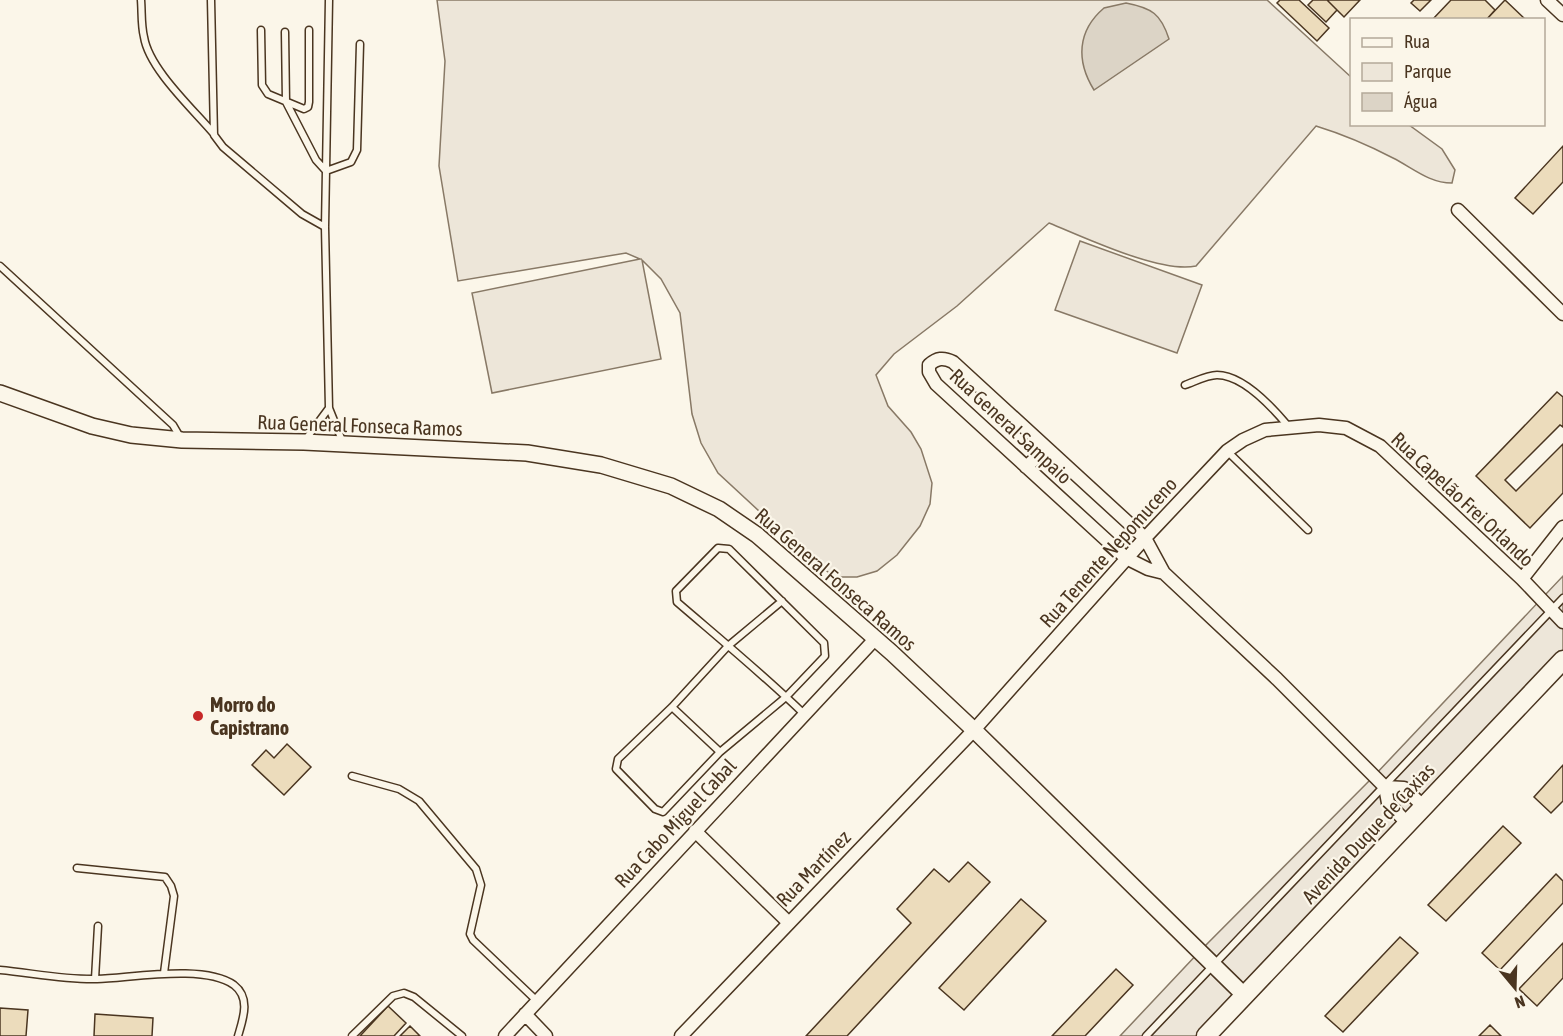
<svg xmlns="http://www.w3.org/2000/svg" width="1563" height="1036" viewBox="0 0 1563 1036" font-family="'Asap Condensed',sans-serif">
  <style>
    .green { fill: #ede6d9; stroke: #887966; stroke-width: 1.5 }
    .water { fill: #dcd4c6; stroke: #887966; stroke-width: 1.5 }
    .building { fill: #ecdcbc; stroke: #4a3520; stroke-width: 1.5 }
    .lines { fill: none; stroke-linecap: round; stroke-linejoin: round }
    .service-casing { stroke: #4a3520; stroke-width: 9 }
    .minor-casing { stroke: #4a3520; stroke-width: 15 }
    .tertiary-casing { stroke: #4a3520; stroke-width: 18 }
    .primary-casing { stroke: #4a3520; stroke-width: 21 }
    .service { stroke: #fbf6e9; stroke-width: 6 }
    .minor { stroke: #fbf6e9; stroke-width: 12 }
    .tertiary { stroke: #fbf6e9; stroke-width: 15 }
    .primary { stroke: #fbf6e9; stroke-width: 18 }
    .poi-dot { fill: #c62828; stroke: #fbf6e9; stroke-width: 2 }
    .labels { text-anchor: middle; dominant-baseline: central; stroke-width: 4.5; stroke-linejoin: round; paint-order: stroke }
    .street-label { font-size: 20px; fill: #4a3520; stroke: #fbf6e9 }
    .poi-label { font-size: 20px; font-weight: bold; fill: #4a3520; stroke: #fbf6e9; text-anchor: start }
  </style>
  <rect width="100%" height="100%" fill="#fbf6e9"/>
  <path class="green" d="M437 0H1267L1351 77 1352 124 1409 125 1442 149 1455 170 1452 183C1429 183 1413 168 1393 158 1368 145 1342 134 1316 126L1196 266C1161 274 1084 237 1049 223L957 306 894 354 876 375 888 406 911 432 921 449 932 483 930 504 920 526 897 555 877 571 857 577H835L814 562 718 473 701 443 692 414 680 313 661 279 642 260 661 359 492 393 472 293 640 259 626 253 458 281 439 166 445 61Z
    M1080 241 1202 285 1177 353 1055 310Z
    M1563 576V663L1211 1036H1151L1352 823 1146 1036H1120L1200 951 1374 776Z"/>
  <path class="water" d="M1126 3C1152 8 1161 14 1169 39L1094 90C1076 61 1077 31 1104 8Z"/>
  <path class="building" d="M1280 0H1299L1329 28 1317 41 1277 3Z
    M1313 0H1327L1337 10 1326 22 1308 5Z
    M1327 0H1360L1344 17Z
    M1414 0H1431L1420 11 1411 3Z
    M1451 0H1485L1495 10 1486 20H1432Z
    M1505 0 1526 20H1486Z
    M1563 146V182L1533 214 1515 198Z
    M1557 392 1563 397V427L1560 425 1505 480 1516 491 1563 444V493L1530 528 1476 476Z
    M287 744 311 767 284 795 252 765 266 750 274 758Z
    M1563 765V801L1551 813 1534 797Z
    M1503 826 1521 843 1446 921 1428 905Z
    M968 862 990 882 847 1036H806L911 923 897 909 934 869 949 882Z
    M1556 874 1563 881V903L1500 970 1482 953Z
    M1021 899 1046 921 964 1010 939 988Z
    M1400 937 1418 953 1343 1032 1325 1016Z
    M1563 943V978L1537 1006 1519 989Z
    M1116 969 1133 985 1085 1036H1052Z
    M388 1006 406 1023 394 1036H360Z
    M0 1008 28 1010 26 1036H0Z
    M95 1014 153 1018 152 1036H94Z
    M1490 1025 1501 1036H1479Z
    M410 1026 420 1036H400Z"/>
  <g class="lines">
    <defs>
      <path id="service" d="M141 0C142 12 141 25 144 37 149 69 193 109 214 134
        M211 0 214 135 223 147 302 214 325 227
        M329 0 325 227 329 408 343 443
        M261 30 262 85 268 94 304 109 308 107 309 102V30
        M285 32 286 102 316 160 326 171 351 162 357 150 360 44
        M0 266 173 425 180 437
        M1185 385C1194 382 1207 375 1217 375 1243 375 1273 408 1288 426
        M306 439 329 408
        M1227 451 1308 530
        M782 601 728 646 672 707 618 759 616 769 655 809 663 812 720 752 786 697 825 656 824 643 729 549 718 548 676 591 677 602C720 639 764 675 805 715
        M672 707 720 752
        M352 776 399 789 419 801 476 869 481 885 470 934 473 940 537 1001
        M77 868 165 877 171 886 174 896 164 973
        M0 970C32 973 65 980 97 979 132 978 204 964 234 985 251 998 243 1019 238 1036
        M95 979 98 926
        M352 1036 393 996 404 993 414 997 462 1036
        M1146 1036 1563 598"/>
      <path id="minor" d="M1547 0 1563 15
        M1458 210 1563 314
        M1026 467 1047 448
        M1164 573 1148 569 1126 558 936 384 929 372V365C937 358 943 357 953 362L1145 538 1164 573 1277 679 1385 787 1388 803 1407 823
        M1522 579 1563 527
        M1385 787 1404 788 1423 806
        M695 831 788 922
        M525 1014 546 1036
        M505 1036 875 639
        M681 1036 974 730 1145 538 1227 451 1243 440 1265 430 1319 425 1346 428 1380 446 1522 579 1563 622"/>
      <path id="tertiary" d="M0 393 92 426 131 435 182 440 304 442 527 453 601 465 671 486 719 509 757 535 892 653 974 730 1244 995"/>
      <path id="primary" d="M1206 1036 1563 660"/>
    </defs>
    <use href="#service" class="service-casing"/>
    <use href="#minor" class="minor-casing"/>
    <use href="#tertiary" class="tertiary-casing"/>
    <use href="#primary" class="primary-casing"/>
    <use href="#service" class="service"/>
    <use href="#minor" class="minor"/>
    <use href="#tertiary" class="tertiary"/>
    <use href="#primary" class="primary"/>
  </g>
  <circle class="poi-dot" cx="198" cy="716" r="6"/>
  <g class="labels">
    <g class="street-label">
      <text transform="translate(360 425) rotate(2)">Rua General Fonseca Ramos</text>
      <text transform="translate(1011 426) rotate(43)">Rua General Sampaio</text>
      <text transform="translate(1463 499) rotate(43)">Rua Capelão Frei Orlando</text>
      <text transform="translate(1108 552) rotate(-48)">Rua Tenente Nepomuceno</text>
      <text transform="translate(836 579) rotate(41)">Rua General Fonseca Ramos</text>
      <text transform="translate(675 823) rotate(-47)">Rua Cabo Miguel Cabal</text>
      <text transform="translate(1368 833) rotate(-47)">Avenida Duque de Caxias</text>
      <text transform="translate(813 868) rotate(-46)">Rua Martínez</text>
    </g>
    <g class="poi-label">
      <text x="210" y="704">Morro do<tspan x="210" dy="23">Capistrano</tspan></text>
    </g>
  </g>
  <rect x="1350" y="18" width="195" height="108" fill="#fbf6e9" stroke="#b4a999" stroke-width="1.5"/>
  <rect x="1362" y="38" width="30" height="9" fill="#fbf6e9" stroke="#b4a999" stroke-width="1.5"/>
  <text x="1404" y="48" font-size="18" fill="#4a3520">Rua</text>
  <rect x="1362" y="63" width="30" height="18" fill="#ede6d9" stroke="#b4a999" stroke-width="1.5"/>
  <text x="1404" y="78" font-size="18" fill="#4a3520">Parque</text>
  <rect x="1362" y="93" width="30" height="18" fill="#dcd4c6" stroke="#b4a999" stroke-width="1.5"/>
  <text x="1404" y="108" font-size="18" fill="#4a3520">Água</text>
  <g transform="translate(1515 988) rotate(161)" stroke="#fbf6e9" stroke-width="4.5" paint-order="stroke">
  <path d="M0-4.5L10 22L0 15L-10 22Z" fill="#4a3520"/>
  <text y="-9" font-size="16" font-weight="bold" text-anchor="middle" fill="#4a3520">N</text>
  </g>
</svg>
